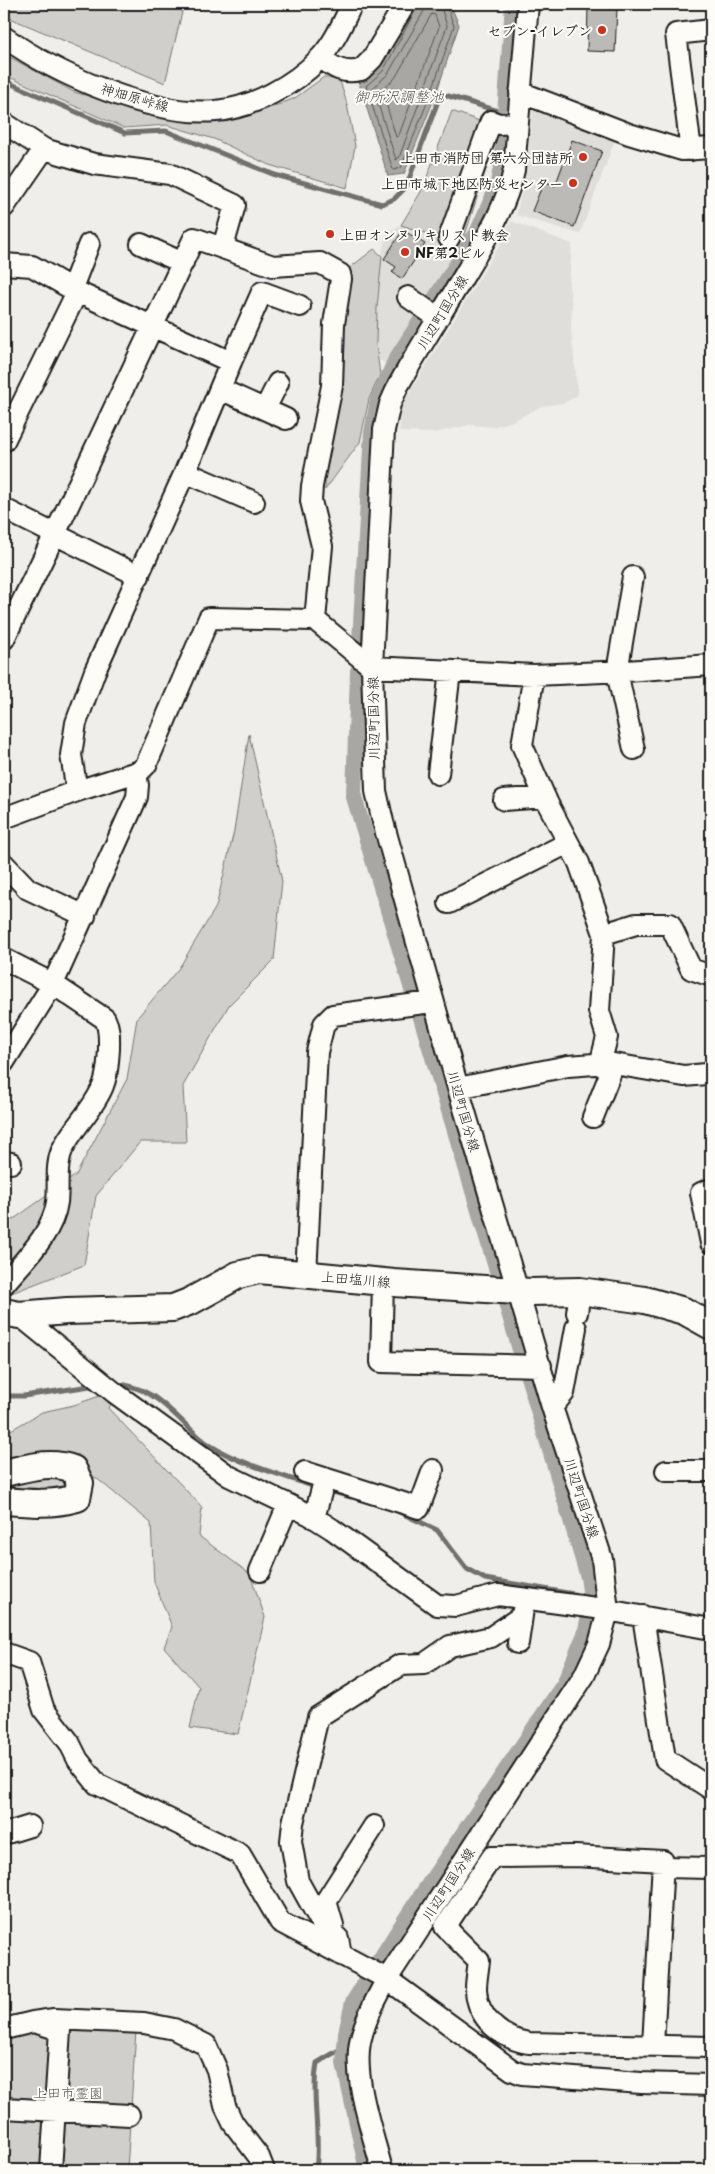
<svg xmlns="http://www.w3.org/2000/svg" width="715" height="2174" viewBox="0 0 715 2174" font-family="'Playpen Sans','Klee One',sans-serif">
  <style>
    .built { fill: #e0deda }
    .green { fill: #d0cfcc; stroke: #767674 }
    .water { fill: #a8a7a3; stroke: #706f6d }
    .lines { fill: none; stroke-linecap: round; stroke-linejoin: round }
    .shore { stroke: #545452; stroke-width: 1 }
    .stream { stroke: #706f6d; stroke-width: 5 }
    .canal { stroke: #a8a7a3; stroke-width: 16 }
    .building { fill: #bbbab6; stroke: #1c1c1c }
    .minor-casing { stroke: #1c1c1c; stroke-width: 24 }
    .major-casing { stroke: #1c1c1c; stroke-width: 30 }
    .minor { stroke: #fdfcf7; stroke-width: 20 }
    .major { stroke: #fdfcf7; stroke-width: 26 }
    .poi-dot { fill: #c8321e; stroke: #fdfcf7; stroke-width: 2 }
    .labels { text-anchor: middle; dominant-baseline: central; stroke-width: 4; stroke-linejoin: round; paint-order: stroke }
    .poi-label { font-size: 14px; font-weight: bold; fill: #1c1c1c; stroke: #fdfcf7; text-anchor: end }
    .street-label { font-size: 14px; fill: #1c1c1c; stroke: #fdfcf7 }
    .park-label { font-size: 14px; fill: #5b5b5a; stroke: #fdfcf7 }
    .water-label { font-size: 15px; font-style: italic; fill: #5b5b59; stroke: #fdfcf7 }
  </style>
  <rect width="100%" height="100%" fill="#f0eeea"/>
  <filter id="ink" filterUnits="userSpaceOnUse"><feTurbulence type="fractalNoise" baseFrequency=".02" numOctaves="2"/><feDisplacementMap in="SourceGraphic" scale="10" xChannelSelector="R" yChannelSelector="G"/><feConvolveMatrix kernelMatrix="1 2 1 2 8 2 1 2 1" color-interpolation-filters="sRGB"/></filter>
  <g filter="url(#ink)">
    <path class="built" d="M544 107 616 137 580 234 516 215 527 170 532 111Z
      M511 221 572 244 569 284 572 306 571 330 578 395 564 403 542 406 513 421 493 427 470 425 434 433 399 432 402 406 408 395 499 246Z
      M401 225 462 245 389 365 379 360 376 344 377 308 383 247 388 232Z"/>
    <path class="green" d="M4 4H184L165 83 12 19 4 12Z
      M4 54 74 92 134 109 216 120 252 114 278 105 295 98 324 77 340 81 347 104 355 146 347 188 269 165 214 139 167 125 124 128 7 76 4 72Z
      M452 111 499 128 462 245 401 225 422 190Z
      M374 249 382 256 377 308 376 344 380 375 369 399 360 442 325 490 327 440 347 270Z
      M249 734 282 881 274 960 229 1005 183 1086 186 1142H140L96 1196 84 1265 4 1296V1226L76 1175 127 1079 137 1018 179 968 216 907 234 831Z
      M108 1393 115 1400 108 1408 202 1507 199 1536 250 1574 265 1617 238 1734 190 1728 199 1687 164 1647 172 1627 154 1582 151 1523 95 1477 60 1495 4 1496V1434L42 1412 74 1405Z
      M50 2027 136 2030 127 2170H4V2041Z"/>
    <path class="water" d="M415 4H450L459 25 436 94 404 174 388 176 359 83 379 68Z"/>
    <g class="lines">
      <path class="shore" d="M419 4 383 71 366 86 393 170 401 168 431 93 454 26 446 4
        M426 4 424 11 388 74 373 88 396 160 399 158 447 26 440 4
        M432 14 435 15 439 27 399 135 396 137 382 90 395 78Z"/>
      <path class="stream" d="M4 78 7 82 125 133 166 131 275 175 382 204 394 199 406 187 438 101 445 95 505 113
        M113 1384C153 1383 176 1419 204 1441 229 1461 286 1476 318 1488
        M4 1396H24L97 1385
        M326 1490 351 1497
        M395 1510 437 1530 467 1569 485 1579 591 1597
        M316 2170C321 2135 311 2098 317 2063L344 2047"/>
      <path class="canal" d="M360 641 372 432 378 400 396 359 477 233 497 187 501 168 513 4
        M358 671 354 797 413 993
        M420 1014 497 1271
        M367 2170 344 2063 346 2033 353 2002 410 1912 564 1684 585 1634 589 1616 591 1597 588 1577 506 1303"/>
    </g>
    <path class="building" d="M588 4 617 8 615 52 587 51Z
      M572 140 602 151 574 227 532 211 544 181 555 186Z
      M403 230 425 244 402 279 392 272 396 267 384 259Z"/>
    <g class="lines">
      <defs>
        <path id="minor" d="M4 37C56 74 151 117 216 111 252 108 294 85 319 59 334 44 343 22 352 4
          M321 58C334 68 343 74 361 70L372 59 405 4
          M520 92 629 134 682 150 711 148
          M4 123 44 149 94 164 170 174 235 205 223 247
          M691 150 676 34 711 30
          M4 207 44 149
          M449 238 491 121 499 124 518 123
          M141 244 183 263
          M4 264 32 266 77 292 231 362 185 472 95 671 76 723 71 755 77 791
          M72 288 89 244
          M408 297 438 318
          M231 362 262 292 300 306
          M220 389 286 419
          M265 409 278 383
          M4 441 77 292
          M185 472 254 502
          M4 509 139 576
          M633 577 617 672 634 749
          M4 639 55 534 194 238 273 266 320 263 340 274 341 279 334 324 332 386 312 486 311 501 322 546 315 620
          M534 675 522 745 548 804 579 863 604 934 636 924H670L691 969 711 976
          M438 774 450 671
          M504 800 545 797
          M4 818 77 791 140 771 146 765 209 618 315 620 372 667 534 675 626 671 711 665
          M4 864 28 889 85 916
          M449 903 568 843
          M4 959 53 984 105 1019C110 1029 109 1038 109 1049 108 1061 108 1074 103 1086 94 1109 73 1127 62 1150 55 1167 59 1185 57 1202 53 1234 23 1261 4 1284
          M4 1062 53 984 137 797 138 785 136 774
          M600 1065 607 1037 599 1011 604 934
          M458 1088 568 1066 608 1063 684 1076 706 1074 711 1071
          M593 1117 614 1064
          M4 1162 11 1163
          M711 1189 701 1193 711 1243
          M306 1275 317 1052 324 1024 333 1015 432 1002
          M383 1282 381 1362 541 1366
          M577 1313 580 1291
          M19 1315 115 1393 229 1476 310 1515 332 1529 437 1605 456 1606 498 1595 596 1608 711 1629
          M552 1407 564 1393 576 1328
          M666 1471H711
          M305 1472 419 1508 433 1470
          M314 1518 325 1478
          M260 1571 288 1505
          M643 1616 665 1759 711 1789
          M518 1643 523 1609
          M4 1653 29 1662 44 1710 69 1742 78 1760 97 1784 240 1854 280 1922 387 1979 512 2070 522 2074 641 2083 711 2085
          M4 1834 30 1826
          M663 1867 711 1868
          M330 1931 333 1925 326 1901 374 1826
          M341 1955 338 1938 323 1926 298 1881 291 1841 293 1823 318 1717 400 1665 424 1664 450 1646 491 1637 522 1616
          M37 2023 60 2030 51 2170
          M4 2029 33 2022 54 2019 144 2023 174 2029 206 2045 217 2070 225 2106 233 2123 259 2157 264 2170
          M653 2046 663 1861 575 1856 492 1857 445 1927 479 1961C478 1970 476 1980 476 1989 477 2019 502 2039 529 2043L711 2047
          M4 2108 129 2115
          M382 2170C373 2133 353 2080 360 2042 365 2019 376 1999 387 1979L584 1676 599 1644 608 1611 602 1559 552 1407 458 1088 383 822 376 791 372 667 384 430 390 404 398 386C419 348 443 311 465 274 485 240 506 208 514 170L528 4"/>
        <path id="major" d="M4 1312 19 1315 67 1311 173 1308 191 1301 238 1275 259 1270 394 1283 531 1292 580 1291 645 1300 684 1311 711 1326
          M4 1473C27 1468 50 1460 73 1469L80 1483 77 1498C52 1505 29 1503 4 1501"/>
      </defs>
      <use href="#minor" class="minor-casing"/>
      <use href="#major" class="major-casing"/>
      <use href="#minor" class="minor"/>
      <use href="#major" class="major"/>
    </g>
  </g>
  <g class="poi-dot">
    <circle cx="602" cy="30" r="5"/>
    <circle cx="583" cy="157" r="5"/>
    <circle cx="573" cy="183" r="5"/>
    <circle cx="330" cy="234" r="5"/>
    <circle cx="405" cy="252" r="5"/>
  </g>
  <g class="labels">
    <g class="poi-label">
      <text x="592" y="30">セブン-イレブン</text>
      <text x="573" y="157">上田市消防団 第六分団詰所</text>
      <text x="563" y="183">上田市城下地区防災センター</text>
      <text x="340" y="234" text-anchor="start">上田オンヌリキリスト教会</text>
      <text x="415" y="252" text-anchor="start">NF第2ビル</text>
    </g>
    <g class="street-label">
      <text transform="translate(135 97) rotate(16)">神畑原峠線</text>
      <text transform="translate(442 312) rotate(-59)">川辺町国分線</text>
      <text transform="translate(373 718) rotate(-91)">川辺町国分線</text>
      <text transform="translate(464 1111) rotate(74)">川辺町国分線</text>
      <text transform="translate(356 1279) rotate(5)">上田塩川線</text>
      <text transform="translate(582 1498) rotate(72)">川辺町国分線</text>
      <text transform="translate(448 1884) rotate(-57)">川辺町国分線</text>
    </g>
    <g class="park-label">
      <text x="68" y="2092">上田市霊園</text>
    </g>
    <g class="water-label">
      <text x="399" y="95">御所沢調整池</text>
    </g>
  </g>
  <rect width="715" height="2174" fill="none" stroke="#fdfcf7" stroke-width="20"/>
  <rect x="10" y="10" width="695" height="2154" fill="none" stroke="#1c1c1c" stroke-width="2" filter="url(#ink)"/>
</svg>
